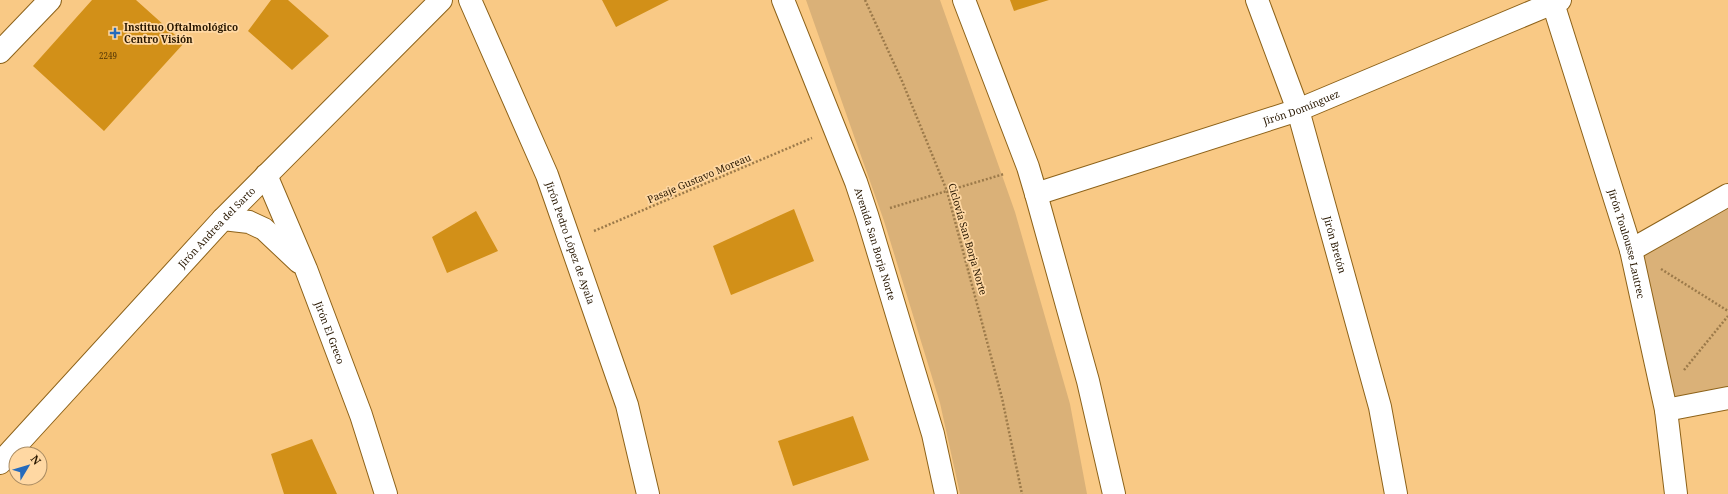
<svg xmlns="http://www.w3.org/2000/svg" width="1728" height="494" viewBox="0 0 1728 494" font-family="'Noto Serif',serif">
  <style>
    .green { fill: #dab178 }
    .building { fill: #d29018 }
    .lines { fill: none; stroke-linecap: round; stroke-linejoin: round }
    .street-casing { stroke: #8d6219; stroke-width: 24 }
    .secondary-casing { stroke: #8d6219; stroke-width: 24 }
    .path { stroke: #9c7a4a; stroke-width: 2.5; stroke-dasharray: 2 2; stroke-linecap: butt }
    .street { stroke: #fff; stroke-width: 22 }
    .secondary { stroke: #fff; stroke-width: 22 }
    .poi-dot { fill: #266bbc; stroke: #ffd8a3; stroke-width: 1.5 }
    .labels { text-anchor: middle; dominant-baseline: central; stroke-width: 3.5; stroke-linejoin: round; paint-order: stroke }
    .number-label { font-size: 8px; fill: #523506 }
    .poi-label { font-size: 10px; font-weight: bold; fill: #281700; stroke: #ffd8a3; text-anchor: start }
    .street-label { font-size: 10px; fill: #281700; stroke: #ffd8a3 }
  </style>
  <rect width="100%" height="100%" fill="#f9c985"/>
  <path class="green" d="M806 0H940L1015 212 1070 404 1087 494H960L940 403 884 221Z
    M1728 195V398L1666 410 1631 250Z"/>
  <path class="building" d="M92 0H136L184 43 104 131 33 66Z
    M271 0H288L329 36 292 70 248 31Z
    M602 0H669L616 27Z
    M1010 0H1049L1014 11Z
    M794 209 814 261 731 295 713 246Z
    M476 211 498 251 447 273 432 237Z
    M853 416 869 460 793 486 778 441Z
    M312 439 337 494H284L271 454Z"/>
  <g class="lines">
    <defs>
      <g id="street">
        <path id="s1" d="M470 0 547 175 627 405 648 494"/>
        <path id="s2" d="M1257 0 1298 110 1380 407 1396 494"/>
        <path id="s3" d="M1552 0 1631 250 1666 410 1676 494"/>
        <path id="s4" d="M266 175 306 269 361 415 386 494"/>
        <path id="s5" d="M1036 194 1298 110 1560 0"/>
        <path d="M223 219 249 222 264 229 299 262"/>
        <path d="M1631 250 1728 195"/>
        <path d="M1666 410 1728 398"/>
        <path id="s6" d="M0 463 223 219 441 0"/>
      </g>
      <g id="secondary">
        <path id="s7" d="M783 0 856 182 867 215 933 434 946 494"/>
        <path d="M964 0 1028 167 1036 194 1088 381 1114 494"/>
        <path d="M0 52 50 0"/>
      </g>
    </defs>
    <use href="#street" class="street-casing"/>
    <use href="#secondary" class="secondary-casing"/>
    <path class="path" d="M865 0 902 81 947 191 1002 398 1022 494
      M890 208 1004 174
      M594 231 812 138
      M1661 269 1728 311
      M1684 370 1728 316"/>
    <use href="#street" class="street"/>
    <use href="#secondary" class="secondary"/>
  </g>
  <path class="poi-dot" d="M113 27h4v4h4v4h-4v4h-4v-4h-4v-4h4z"/>
  <g class="labels">
    <g class="number-label">
      <text x="108" y="55">2249</text>
    </g>
    <g class="poi-label">
      <text x="124" y="27">Instituo Oftalmológico<tspan x="124" dy="12">Centro Visión</tspan></text>
    </g>
    <g class="street-label">
      <text stroke="none"><textPath href="#s5" startOffset="279">Jirón Domínguez</textPath></text>
      <text transform="translate(699 178) rotate(-23)">Pasaje Gustavo Moreau</text>
      <text stroke="none"><textPath href="#s6" startOffset="320">Jirón Andrea del Sarto</textPath></text>
      <text transform="translate(968 239) rotate(74)">Ciclovía San Borja Norte</text>
      <text stroke="none"><textPath href="#s1" startOffset="263">Jirón Pedro López de Ayala</textPath></text>
      <text stroke="none"><textPath href="#s7" startOffset="261">Avenida San Borja Norte</textPath></text>
      <text stroke="none"><textPath href="#s3" startOffset="255">Jirón Toulousse Lautrec</textPath></text>
      <text stroke="none"><textPath href="#s2" startOffset="257">Jirón Bretón</textPath></text>
      <text stroke="none"><textPath href="#s4" startOffset="170">Jirón El Greco</textPath></text>
    </g>
  </g>
  <g transform="translate(28 466) rotate(52)"><circle r="19" fill="#ffd8a3" stroke="#a98b62"/>
  <path d="M0-3L7 15L0 10L-7 15Z" fill="#266bbc"/>
  <text y="-6" font-size="11" font-weight="bold" text-anchor="middle" fill="#281700">N</text>
  </g>
</svg>
